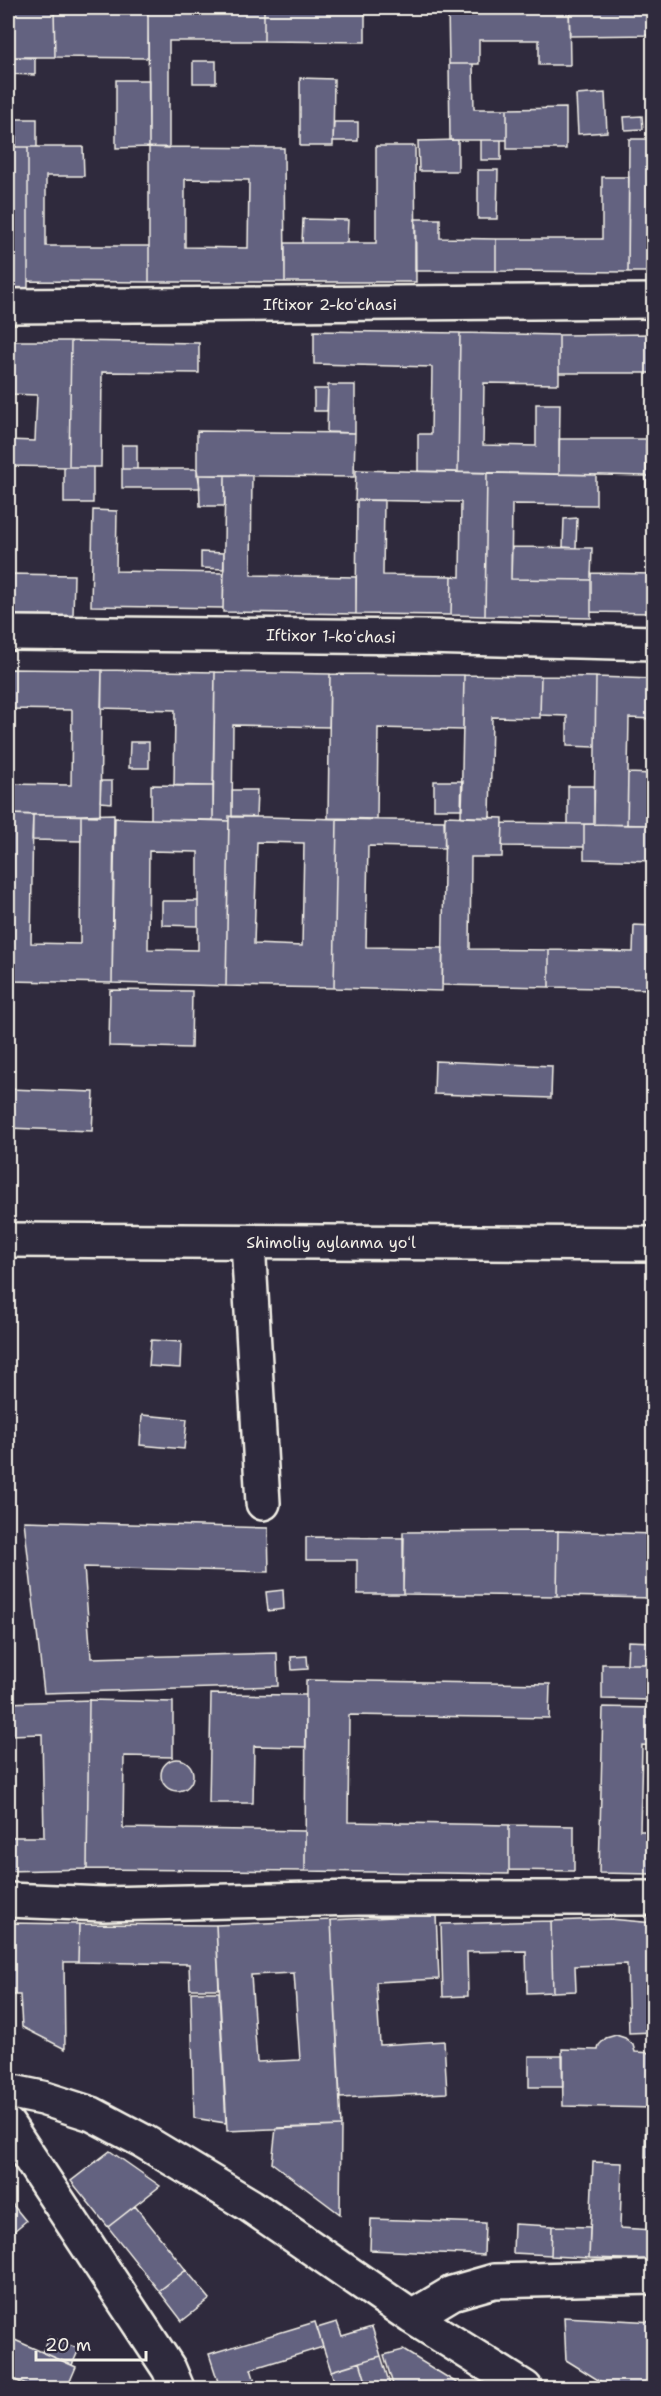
<svg xmlns="http://www.w3.org/2000/svg" width="661" height="2396" viewBox="0 0 661 2396" font-family="'Shantell Sans',sans-serif">
  <style>
    .building { fill: #646280; stroke: #f4f1e8; stroke-width: 1.5; fill-rule: evenodd }
    .lines { fill: none; stroke-linecap: round; stroke-linejoin: round }
    .minor-casing { stroke: #f4f1e8; stroke-width: 38 }
    .major-casing { stroke: #f4f1e8; stroke-width: 38 }
    .minor { stroke: #2f2a3d; stroke-width: 33 }
    .major { stroke: #2f2a3d; stroke-width: 33 }
    .labels { text-anchor: middle; dominant-baseline: central; stroke-width: 5; stroke-linejoin: round; paint-order: stroke }
    .street-label { font-size: 16px; fill: #f4f1e8; stroke: #2f2a3d }
  </style>
  <rect width="100%" height="100%" fill="#2f2a3d"/>
  <filter id="ink" filterUnits="userSpaceOnUse"><feTurbulence type="fractalNoise" baseFrequency=".0167" numOctaves="2"/><feDisplacementMap in="SourceGraphic" scale="12" xChannelSelector="R" yChannelSelector="G"/><feConvolveMatrix kernelMatrix="1 2 1 2 8 2 1 2 1" color-interpolation-filters="sRGB"/></filter>
  <g filter="url(#ink)">
    <path class="building" d="M8 8H54L55 57H8Z
      M54 8H148V58L55 57Z
      M148 8H264V41H169V148L149 147Z
      M264 8H365V42L264 41Z
      M448 8H569L570 65H539V40H479V64H449Z
      M569 8H651L652 35 570 36Z
      M651 8H654V59H652Z
      M8 57 35 58V75L8 74Z
      M193 61H216V83H193Z
      M449 64H473L474 109H507V140H450Z
      M300 78 334 79 333 146H300Z
      M116 80H149V147L116 148Z
      M605 93 607 132 578 134 576 95Z
      M566 108V149H507V109Z
      M642 116 643 129 625 130 624 117Z
      M16 119H37V147H16Z
      M334 122H358V141H333Z
      M629 139H654V272H628Z
      M458 140V171H419L418 141Z
      M481 140H501V160H481Z
      M376 146H415L416 282H285V243H376Z
      M8 147H28V289H8Z
      M28 147H83L84 176H46V246H149V282L28 281Z
      M149 147 284 148 285 282H149ZM185 179 249 180 248 248 185 247Z
      M478 170H498L497 219H478Z
      M602 177H629L628 272 496 271V239H602Z
      M303 219 348 220 347 243H302Z
      M415 219H440V238L496 239V271H415Z
      M314 331 460 333 458 472 418 471V434H431L432 367 314 364Z
      M460 333 559 335V384L484 383 483 445 536 446V404H560L559 474 458 472Z
      M654 334V373H559V335Z
      M8 341H71L69 467 8 466V440L35 441 37 395 8 394Z
      M71 341 199 343V373L102 372 101 467H69Z
      M328 385H355V433L327 432Z
      M314 389H328L327 411H314Z
      M197 431 355 433 354 477 197 475Z
      M559 439H647L646 476 559 474Z
      M646 444H654V476H646Z
      M122 445H137V469H122Z
      M64 467H93V503H64Z
      M122 469H197L200 488H122Z
      M356 470 487 473 485 616 451 615 452 576 460 577 461 502 355 500Z
      M487 473 596 475V505L512 504 511 579 591 580V618L485 616Z
      M199 475H225V506H200Z
      M225 475H252L251 575 356 577V614L223 612Z
      M646 476H654V504H646Z
      M357 500H384L383 575 452 576 451 615 356 614Z
      M93 510 117 511 116 571 224 573 223 608 91 606Z
      M577 518 576 548 563 547 564 519Z
      M512 547 592 548 591 580 511 579Z
      M201 552 224 553V569L201 568Z
      M591 573 654 574V613L591 612Z
      M8 574 74 575 73 616 8 615Z
      M8 669 102 670 100 816 8 814V784L71 785 72 710 8 709Z
      M102 670 215 672 213 786H174L175 710 101 708Z
      M215 672 330 674 329 727 233 725 232 817 229 816V821L213 820Z
      M330 674 464 675 463 730 378 728 377 819 328 818Z
      M464 675 541 676 540 718 492 717 490 818 461 817Z
      M541 676 596 677 595 747 567 746V716L540 715Z
      M596 677 654 679V719L629 718 627 825 594 824Z
      M130 742H149V768H129Z
      M628 773 654 774V825H627Z
      M101 781H112V803L100 802Z
      M434 781H463L462 809H434Z
      M151 785 213 786V820L151 819Z
      M568 786H594V824H568Z
      M232 790H257L256 817H232Z
      M8 814H11V843H8Z
      M11 814 33 815 31 943 80 944 81 815 114 814 112 983 9 981Z
      M33 815H81V841L32 840Z
      M229 816 337 819 334 988 226 986ZM257 842 304 843 302 946 254 944Z
      M445 816 503 818 502 857H471L470 949 549 950V987L442 985Z
      M115 818 229 821 226 986 112 983ZM149 851 198 852V950L148 949Z
      M337 819 444 821 445 848 368 846 366 947 443 948 442 991 334 988Z
      M503 823 584 824V847L502 846Z
      M584 824 654 825V861L584 859Z
      M162 901H198V926L162 925Z
      M634 925 654 926V989L549 987V950L633 952Z
      M8 942H10L9 981H8Z
      M110 990 192 991 191 1048 109 1046Z
      M435 1061 552 1066 551 1098 434 1094Z
      M8 1089 94 1092 92 1131 8 1128Z
      M151 1340 181 1342 180 1368 149 1366Z
      M142 1415 187 1419 184 1449 140 1445Z
      M24 1521 268 1528 269 1572 84 1567 91 1658 277 1653 278 1686 44 1693Z
      M558 1531 557 1596 403 1594V1532Z
      M558 1531 654 1534V1598L557 1596Z
      M306 1537 404 1538 403 1594H357V1560H306Z
      M283 1590 284 1609 268 1611 266 1592Z
      M628 1641 654 1642V1664H627Z
      M307 1656 308 1669 292 1670 291 1657Z
      M602 1664H654V1700L602 1699Z
      M306 1680 550 1684 549 1718 349 1715 348 1822 509 1825V1874L305 1871Z
      M211 1694 306 1695V1747L254 1746 253 1803H209Z
      M89 1700 87 1869 8 1871V1837H44L42 1734 8 1735V1703Z
      M89 1700 173 1702V1757L124 1756 123 1828 305 1831V1871L87 1869Z
      M603 1707 654 1708V1746L642 1745 640 1831H654V1874L599 1873Z
      M161 1775a16 16 0 1 1 32 0a16 16 0 1 1-32 0Z
      M509 1825 574 1826V1871L509 1870Z
      M436 1915 439 1979 376 1982 380 2045 444 2041 447 2093 340 2098 331 1920Z
      M610 1919 654 1923V2032L629 2033 627 1964 575 1966 576 1991 553 1992 551 1921Z
      M331 1920 341 2126 227 2131 216 1925ZM294 1973 300 2060 257 2062 251 1975Z
      M551 1921 553 1992 527 1993 526 1951 467 1952 468 1996 443 1997 441 1924Z
      M8 1923 79 1924 78 1962H64L65 2049 22 2027 20 1995H8Z
      M79 1924 216 1925 219 1989H190L189 1964 78 1962Z
      M191 1992H219L226 2123 194 2118Z
      M616 2035 625 2038 633 2045 635 2052 654 2053V2108L563 2106 562 2049 598 2050 599 2045 606 2038Z
      M529 2056H563V2087H529Z
      M646 2108H654V2158L645 2157Z
      M341 2126 340 2214 272 2163 276 2128Z
      M110 2151 160 2186 108 2227 71 2181Z
      M593 2162 622 2163 620 2228 654 2230V2260L589 2258Z
      M8 2199 26 2221 8 2236Z
      M135 2206 186 2270 159 2291 108 2227Z
      M371 2219 485 2223 484 2255 370 2250Z
      M514 2224 552 2226 551 2255 513 2253Z
      M552 2226 590 2227 589 2258 551 2256Z
      M186 2270 210 2299 182 2321 159 2291Z
      M564 2317 654 2322V2388H611L566 2360Z
      M315 2322 323 2347 251 2369 257 2388H220L209 2354Z
      M337 2322 342 2336 372 2327 381 2356 331 2371 317 2328Z
      M8 2337 76 2367 67 2388H33L8 2377Z
      M49 2337 79 2349 72 2365 42 2352Z
      M403 2350 465 2388H394L384 2355Z
      M381 2356 391 2388H368L360 2362Z
      M360 2362 368 2388H336L331 2371Z"/>
    <g class="lines">
      <defs>
        <path id="minor" d="M8 306 654 301
          M8 633 424 637 654 643
          M248 1242 263 1503
          M8 1900 103 1904 359 1898H654
          M8 2091 42 2098 92 2114 143 2141 251 2206 412 2317 525 2388
          M8 2125 169 2369 177 2388
          M412 2317 452 2293 494 2281 654 2277"/>
        <path id="major" d="M8 1240 654 1244"/>
      </defs>
      <use href="#minor" class="minor-casing"/>
      <use href="#major" class="major-casing"/>
      <use href="#minor" class="minor"/>
      <use href="#major" class="major"/>
    </g>
  </g>
  <g class="labels">
    <g class="street-label">
      <text x="330" y="304">Iftixor 2-koʻchasi</text>
      <text transform="translate(331 636) rotate(1)">Iftixor 1-koʻchasi</text>
      <text x="331" y="1242">Shimoliy aylanma yoʻl</text>
    </g>
  </g>
  <rect width="661" height="2396" fill="none" stroke="#2f2a3d" stroke-width="30"/>
  <rect x="15" y="15" width="631" height="2366" fill="none" stroke="#f4f1e8" stroke-width="2" filter="url(#ink)"/>
  <path d="M36 2351v9h110v-9" fill="none" stroke="#f4f1e8" stroke-width="3"/>
  <text x="45" y="2351" font-size="18" fill="#f4f1e8" stroke="#2f2a3d" stroke-width="4.5" paint-order="stroke">20 m</text>
</svg>
